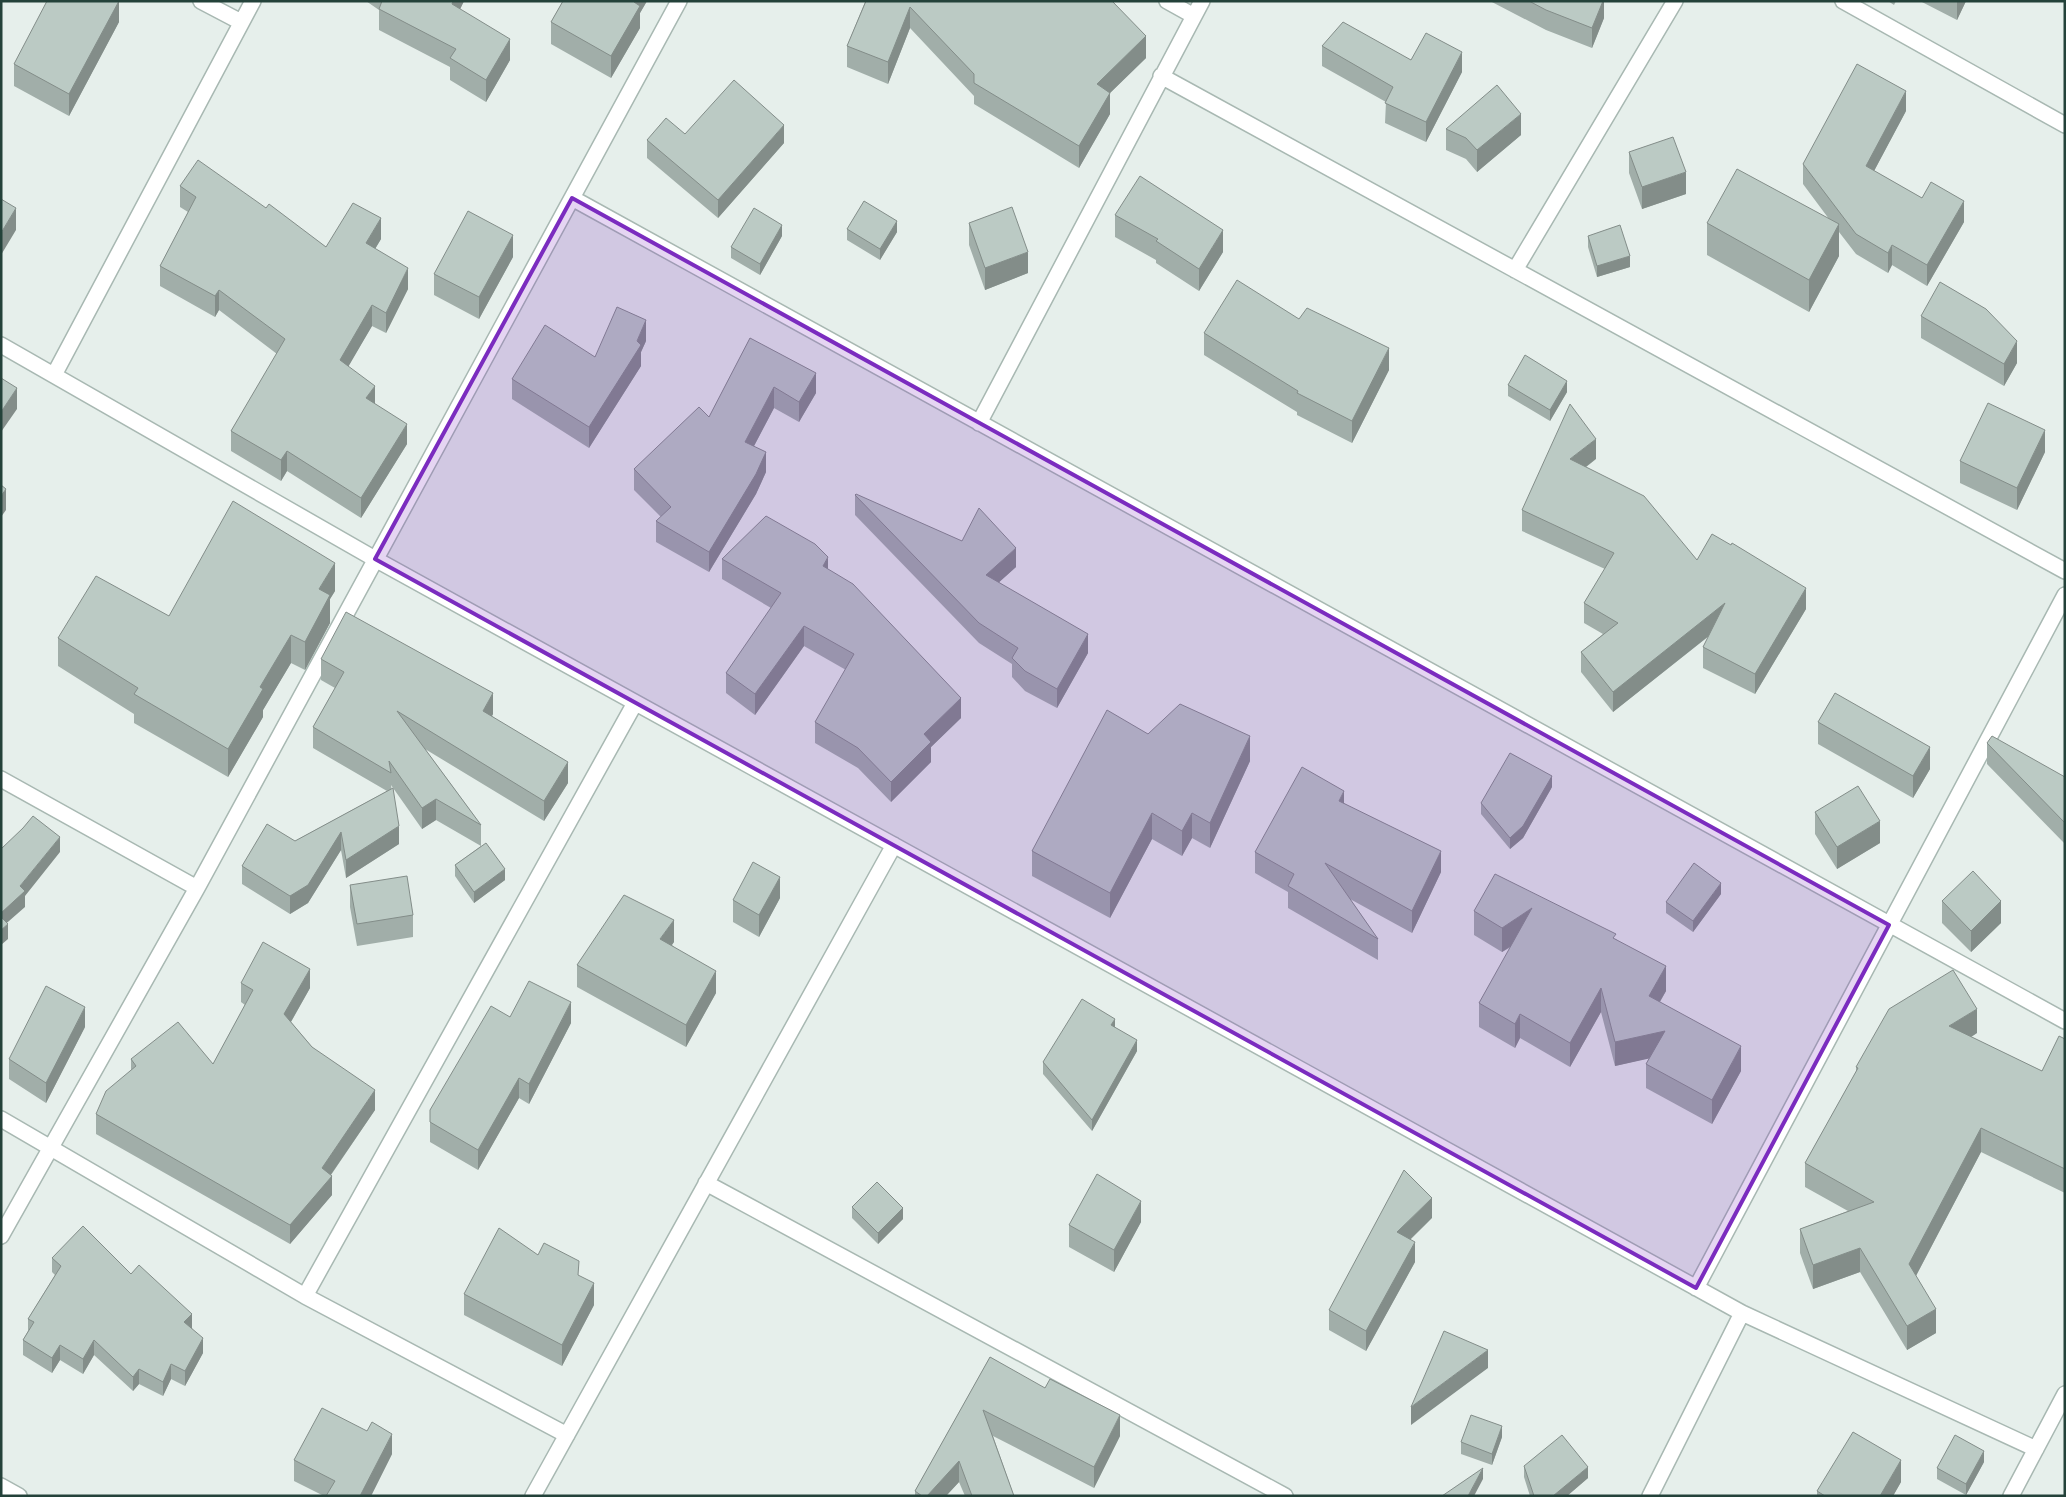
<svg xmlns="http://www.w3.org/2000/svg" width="2066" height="1497" viewBox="0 0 2066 1497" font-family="'Alegreya Sans',sans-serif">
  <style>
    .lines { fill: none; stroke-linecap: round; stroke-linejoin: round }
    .minor-casing { stroke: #a8b8b2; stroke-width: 18 }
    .minor { stroke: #fff; stroke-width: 15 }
    .wall { fill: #a1aea9 }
    .shaded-wall { fill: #838d89 }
    .building { fill: #bbcac4; stroke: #838d89 }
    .marked { fill: #7b2cbf; fill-opacity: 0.2; stroke: #7b2cbf; stroke-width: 4; stroke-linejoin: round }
  </style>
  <rect width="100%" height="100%" fill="#e6efeb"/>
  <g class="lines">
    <defs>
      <path id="minor" d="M201 1 241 22
        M1167 1 1194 16
        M1843 1 2065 125
        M1161 76 2065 571
        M572 198 2065 1021
        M1515 270 1675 1
        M1 345 375 559 1742 1313 2036 1449
        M54 375 253 1
        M979 423 1202 1
        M1 779 197 888
        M1 1119 305 1296 567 1435
        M706 1183 1285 1496
        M1 1236 197 888 679 1
        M1696 1288 2065 595
        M305 1296 635 703
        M1 1486 19 1496
        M533 1496 894 845
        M1650 1496 1742 1313
        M2011 1496 2065 1394"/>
    </defs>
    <use href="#minor" class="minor-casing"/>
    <use href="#minor" class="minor"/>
  </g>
  <path class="wall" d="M119 1V22L69 116 14 86V64Z
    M366 1H464L460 9 510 60 486 102 450 80V67L379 30V10Z
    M563 1H647L640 13V28L611 78 551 44V22Z
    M863 1H1112L1146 58 1110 93V114L1079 168 974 104V96L910 28 888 84 847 67V46L865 2Z
    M1490 1H1604V18L1592 48 1546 30Z
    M1888 1H1896L1894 5Z
    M1920 1H1966L1957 20Z
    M1322 46 1411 60 1462 72 1426 142 1385 123 1386 102 1322 66Z
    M1906 111 1874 171 1964 222 1927 286 1892 265 1888 273 1856 254 1839 232V256L1809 312 1707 255V223L1829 219 1803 184V164Z
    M1446 129 1521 135 1477 172 1466 159 1446 150Z
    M685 134 784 143 718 218 647 158V140Z
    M1629 152 1686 194 1642 209 1629 173Z
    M180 186 266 208 326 247 381 239 375 249 408 289 386 333 372 326 348 366 375 404 407 444 361 518 287 471 281 481 231 451V431L277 354 219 310 215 317 160 286V266L188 212 180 207Z
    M1115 215 1223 252 1199 291 1156 263V260L1115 237Z
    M969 223 1028 273 985 290 969 245Z
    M847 229 897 232 880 260 847 240Z
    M782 236 760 275 731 258V247Z
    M1588 236 1630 267 1597 277 1588 247Z
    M513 257 479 319 434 295V274Z
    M1921 316 2017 363 2004 386 1921 338Z
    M1299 319 1389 370 1352 443 1297 415V412L1204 355V333Z
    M750 338 816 393 799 422 774 408 754 446 766 472 756 494 709 572 656 542V521L661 517 634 490V469L709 417Z
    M646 341 641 352V366L589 448 512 399V379L595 357Z
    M1508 385 1567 392 1550 421 1508 396Z
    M2045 452 2017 510 1960 483V461Z
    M1596 459 1586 467 1697 560 1806 609 1755 694 1703 668V647L1709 636 1613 712 1581 672V652L1603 634 1584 623V603L1605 569 1522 531V510Z
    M855 495 962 541 1016 567 999 582 1088 653 1057 708 1025 691 1012 677V664L979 643 855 515Z
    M722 559 828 569 961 718 931 747V762L891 802 858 768 815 743V722L846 670 804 646 755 715 726 693V673L771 608 722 579Z
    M335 591 330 599V623L305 670 291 663 263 710V717L228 777 134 723V714L58 666V638L169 616Z
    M321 659 493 714 492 716 568 783 544 821 425 749 481 825V846L505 880 474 903 455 876V865L481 846 436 820 422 829 391 785 399 844 346 878 341 850 308 903 290 914 242 884V866L295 841 387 791 313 748V727L335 688 321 680Z
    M1818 722 1930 769 1913 798 1818 744Z
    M1148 734 1250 761 1210 848 1192 838 1182 856 1152 839 1110 918 1032 876V851Z
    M1987 743 2065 777V844L1987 764Z
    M1552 787 1523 838 1510 849 1481 814V803Z
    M1344 803 1441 872 1412 933 1350 899 1378 939V960L1288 908V892L1255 873V852Z
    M1815 812 1880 843 1837 869 1815 834Z
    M350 885 413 915V937L357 946 350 907Z
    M1721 894 1693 932 1666 913V902Z
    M780 898 759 937 733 922V900Z
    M1942 901 2001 923 1971 952 1942 923Z
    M1474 911 1616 939 1666 991 1660 1002 1741 1071 1712 1124 1646 1088V1064L1649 1058 1615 1066 1601 1012 1570 1067 1520 1038 1515 1048 1479 1027V1003L1511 947 1502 952 1474 935Z
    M674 942 672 945 716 993 686 1047 577 987V965Z
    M241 983 310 988 291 1022 312 1047 375 1110 331 1175 332 1195 290 1244 96 1134V1114L131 1070V1059L213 1064 245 1005 241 1002Z
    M510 1017 571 1023 529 1104 519 1098 478 1170 430 1142V1110Z
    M85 1027 46 1103 9 1079V1059Z
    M1115 1027 1137 1051 1092 1131 1043 1074V1062Z
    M1977 1033 1971 1037 2042 1071 2065 1039V1193L1981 1152 1916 1276 1936 1333 1907 1350 1860 1272 1813 1289 1800 1253V1229L1848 1211 1805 1187V1163L1856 1072V1067Z
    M852 1207 903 1219 878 1244 852 1218Z
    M1432 1218 1410 1240 1415 1262 1366 1351 1329 1330V1310Z
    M1141 1222 1114 1272 1069 1247V1225Z
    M538 1255 579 1276 594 1305 562 1366 464 1315V1294Z
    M52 1258 131 1274 192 1328 203 1353 185 1386 171 1379 163 1396 139 1384 133 1391 94 1355 83 1374 60 1360 52 1373 23 1355V1340L28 1331V1319L55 1275 52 1272Z
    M990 1357 1120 1436 1094 1488 993 1436 1014 1496H965L959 1482 946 1496H915V1491Z
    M1502 1437 1492 1465 1461 1454V1442Z
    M392 1454 371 1496H324L294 1481V1460Z
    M1984 1462 1966 1495 1937 1479V1468Z
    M1524 1466 1588 1478 1567 1496H1530L1524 1477Z
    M1901 1482 1893 1496H1817V1491Z"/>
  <path class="shaded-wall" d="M119 1V22L69 116V94Z
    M453 1H464L452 26V4Z
    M634 1H647L640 13V28L611 78V56Z
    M1603 1H1604V18L1592 48V28Z
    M1957 1H1966L1957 20Z
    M910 7V28L888 84V62Z
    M1146 36V58L1110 93V114L1079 168V146L1097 84Z
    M510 39V60L486 102V80Z
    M1462 52V72L1426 142V122Z
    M1906 91V111L1866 186V166Z
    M1521 114V135L1477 172V150Z
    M784 125V143L718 218V200Z
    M1686 172V194L1642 209V187Z
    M1964 201V222L1927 286V265Z
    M16 208V230L1 255V233Z
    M381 218V239L366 264V243Z
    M897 221V232L880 260V249Z
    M1839 224V256L1809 312V280Z
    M782 225V236L760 275V264Z
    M1223 230V252L1199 291V269Z
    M513 235V257L479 319V297Z
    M1892 245V265L1888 273V253Z
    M1028 252V273L985 290V268Z
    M1630 256V267L1597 277V266Z
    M408 268V289L386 333V313Z
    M219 290V310L215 317V296Z
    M372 305V326L340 381V360Z
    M646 320V341L641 352V366L589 448V427L637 341Z
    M2017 341V363L2004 386V364Z
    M1389 348V370L1352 443V421Z
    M816 373V393L799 422V402Z
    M1567 381V392L1550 421V410Z
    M375 386V406L366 398Z
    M774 387V408L745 463V442Z
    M17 388V409L1 432V412Z
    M407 424V444L361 518V498Z
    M2045 430V452L2017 510V488Z
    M1596 439V459L1570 479V459Z
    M287 451V471L281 481V460Z
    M766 452V472L756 494 709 572V552Z
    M6 489V510L1 517V496Z
    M1016 548V567L986 594V575Z
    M828 557V578L823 566Z
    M335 563V591L330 599V623L305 670V642L319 589Z
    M1806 588V609L1755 694V674Z
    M1725 603V623L1613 712V692Z
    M804 626V646L755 715V694Z
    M1088 634V653L1057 708V689Z
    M291 635V663L263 710V717L228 777V749L260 687Z
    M493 693V714L483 732V711Z
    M961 698V718L931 747V762L891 802V782L924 734Z
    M1250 736V761L1210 848V823Z
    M1930 747V769L1913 798V776Z
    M568 762V783L544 821V801Z
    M1552 776V787L1523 838 1510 849V838Z
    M1344 791V812L1339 801Z
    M436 799V820L422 829V808Z
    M1152 813V839L1110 918V893Z
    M1192 813V838L1182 856V831Z
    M1880 821V843L1837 869V847Z
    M399 826V844L346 878V860Z
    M341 832V850L308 903 290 914V896Z
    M60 837V852L25 896V907L1 928V913L20 886Z
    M1441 851V872L1412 933V911Z
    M505 869V880L474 903V892Z
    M780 877V898L759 937V915Z
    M1721 883V894L1693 932V921Z
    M2001 901V923L1971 952V931Z
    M1532 908V932L1502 952V928Z
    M674 920V942L660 960V939Z
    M8 924V939L1 945V930Z
    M2 951V966L1 967V952Z
    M1666 966V991L1649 1020V996Z
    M310 969V988L284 1034V1014Z
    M716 971V993L686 1047V1025Z
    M1601 988V1012L1570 1067V1043Z
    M571 1002V1023L529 1104V1084Z
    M85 1007V1027L46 1103V1083Z
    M1977 1009V1033L1949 1051V1026Z
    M1520 1014V1038L1515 1048V1024Z
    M1115 1019V1030L1111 1025Z
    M1665 1031V1055L1615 1066V1042Z
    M1137 1040V1051L1092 1131V1120Z
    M1741 1046V1071L1712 1124V1100Z
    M519 1078V1098L478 1170V1150Z
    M375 1090V1110L323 1186 332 1176V1195L290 1244V1225L322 1168Z
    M1981 1128V1152L1909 1289V1264Z
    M1432 1198V1218L1397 1252V1232Z
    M1141 1201V1222L1114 1272V1250Z
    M903 1208V1219L878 1244V1233Z
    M1415 1242V1262L1366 1351V1331Z
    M1860 1248V1272L1813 1289V1265Z
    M594 1283V1305L562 1366V1345Z
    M1936 1309V1333L1907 1350V1326Z
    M192 1314V1328L184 1337V1322Z
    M203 1338V1353L185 1386V1371Z
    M94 1340V1355L83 1374V1359Z
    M60 1345V1360L52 1373V1358Z
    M1488 1350V1368L1411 1425V1407Z
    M171 1364V1379L163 1396V1382Z
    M139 1369V1384L133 1391V1377Z
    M1120 1415V1436L1094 1488V1467Z
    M1502 1426V1437L1492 1465V1454Z
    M392 1434V1454L371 1496H360Z
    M1984 1451V1462L1966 1495V1484Z
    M1901 1460V1482L1893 1496H1880Z
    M959 1461V1482L946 1496H927Z
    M1588 1467V1478L1567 1496H1553Z
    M1483 1468V1479L1474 1496H1468Z"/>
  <path class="building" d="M47 1H119L69 94 14 64Z
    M382 1H453L452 4 510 39 486 80 450 58 456 49 379 9Z
    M563 1H634V2L640 6 611 56 551 22Z
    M866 1H1112L1146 36 1097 84 1110 93 1079 146 974 83V74L910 7 888 62 847 46Z
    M1529 1H1603L1592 28 1546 10Z
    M1343 22 1411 60 1426 33 1462 52 1426 122 1385 103 1393 87 1322 46Z
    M1857 64 1906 91 1866 166 1922 198 1931 182 1964 201 1927 265 1892 245 1888 253 1856 234 1803 164Z
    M734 80 784 125 718 200 647 140 666 118 685 134Z
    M1497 85 1521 114 1477 150 1466 138 1446 129Z
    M1673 137 1686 172 1642 187 1629 152Z
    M198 160 266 208 269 204 326 247 353 203 381 218 366 243 408 268 386 313 372 305 340 360 375 386 366 398 407 424 361 498 287 451 281 460 231 431 285 339 219 290 215 296 160 266 196 197 180 186Z
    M1737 169 1839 224 1809 280 1707 223Z
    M1140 176 1223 230 1199 269 1156 241 1158 239 1115 215Z
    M1 199 16 208 1 233Z
    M864 201 897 221 880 249 847 229Z
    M1012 207 1028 252 985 268 969 223Z
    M754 208 782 225 760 264 731 247Z
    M468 211 513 235 479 297 434 274Z
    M1620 225 1630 256 1597 266 1588 236Z
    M1237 280 1299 319 1307 308 1389 348 1352 421 1297 393 1298 391 1204 333Z
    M1940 282 1986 309 2017 341 2004 364 1921 316Z
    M617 307 646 320 637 341 641 345 589 427 512 379 545 325 595 357Z
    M750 338 816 373 799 402 774 387 745 442 766 452 756 474 709 552 656 521 671 507 634 469 699 407 709 417Z
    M1525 355 1567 381 1550 410 1508 385Z
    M1 378 17 388 1 412Z
    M1988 403 2045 430 2017 488 1960 461Z
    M1570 404 1596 439 1570 459 1644 496 1697 560 1712 534 1731 545 1732 543 1806 588 1755 674 1703 647 1725 603 1613 692 1581 652 1618 623 1584 603 1614 553 1522 510Z
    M1 485 6 489 1 496Z
    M856 494 962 541 979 508 1016 548 986 575 1088 634 1057 689 1025 671 1012 658 1018 648 979 623 855 495Z
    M233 501 335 563 319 589 330 595 305 642 291 635 260 687 263 689 228 749 134 694 138 688 58 638 96 576 169 616Z
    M766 516 815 544 828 557 823 566 853 584 961 698 924 734 931 742 891 782 858 748 815 722 854 654 804 626 755 694 726 673 781 593 722 559Z
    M346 612 493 693 483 711 568 762 544 801 397 711 481 825 436 799 422 808 389 761 391 773 313 727 344 672 321 659Z
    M1835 693 1930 747 1913 776 1818 722Z
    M1180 704 1250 736 1210 823 1192 813 1182 831 1152 813 1110 893 1032 851 1107 710 1148 734Z
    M1992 736 2065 777V823L1987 743Z
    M1510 753 1552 776 1523 826 1510 838 1481 803Z
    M1302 767 1344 791 1339 801 1441 851 1412 911 1325 863 1378 939 1288 886 1294 874 1255 852Z
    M1858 786 1880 821 1837 847 1815 812Z
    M393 788 399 826 346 860 341 832 308 885 290 896 242 866 267 824 295 841Z
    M33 816 60 837 20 886 25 891 1 913V849L23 828Z
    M486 843 505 869 474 892 455 865Z
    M753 862 780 877 759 915 733 900Z
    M1694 863 1721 883 1693 921 1666 902Z
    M1973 871 2001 901 1971 931 1942 901Z
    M1495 874 1616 934 1613 938 1666 966 1649 996 1741 1046 1712 1100 1646 1064 1665 1031 1615 1042 1601 988 1570 1043 1520 1014 1515 1024 1479 1003 1532 908 1502 928 1474 911Z
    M407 876 413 915 357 924 350 885Z
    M624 895 674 920 660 939 716 971 686 1025 577 965Z
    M1 917 8 924 1 930Z
    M263 942 310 969 284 1014 312 1047 375 1090 322 1168 332 1176 290 1225 96 1114 106 1091 136 1066 131 1059 178 1022 213 1064 253 990 241 983Z
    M1953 970 1977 1009 1949 1026 2042 1071 2059 1036 2065 1039V1169L1981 1128 1909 1264 1936 1309 1907 1326 1860 1248 1813 1265 1800 1229 1874 1202 1805 1163 1858 1068 1856 1067 1889 1009Z
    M529 981 571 1002 529 1084 519 1078 478 1150 430 1122V1110L491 1006 510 1017Z
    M46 986 85 1007 46 1083 9 1059Z
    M1082 999 1115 1019 1111 1025 1137 1040 1092 1120 1043 1062Z
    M1404 1170 1432 1198 1397 1232 1415 1242 1366 1331 1329 1310Z
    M1097 1174 1141 1201 1114 1250 1069 1225Z
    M877 1182 903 1208 878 1233 852 1207Z
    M83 1226 131 1274 139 1265 192 1314 184 1322 203 1338 185 1371 171 1364 163 1382 139 1369 133 1377 94 1340 83 1359 60 1345 52 1358 23 1340 34 1322 28 1319 61 1266 52 1258Z
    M499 1228 538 1255 544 1243 579 1261 578 1275 594 1283 562 1345 464 1294Z
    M1444 1331 1488 1350 1411 1407Z
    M990 1357 1045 1388 1050 1379 1120 1415 1094 1467 983 1410 1014 1496H972L959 1461 927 1496H922L915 1491Z
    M322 1408 367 1431 372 1422 392 1434 360 1496H326L335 1481 294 1460Z
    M1471 1415 1502 1426 1492 1454 1461 1442Z
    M1853 1432 1901 1460 1880 1496H1825L1817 1491Z
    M1562 1435 1588 1467 1553 1496H1534L1524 1466Z
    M1955 1435 1984 1451 1966 1484 1937 1468Z
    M1483 1468 1468 1496H1442Z"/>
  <path class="marked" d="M572 198 1889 925 1696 1288 375 559Z"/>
  <rect width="2066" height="1497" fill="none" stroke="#24423a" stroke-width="5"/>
</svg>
